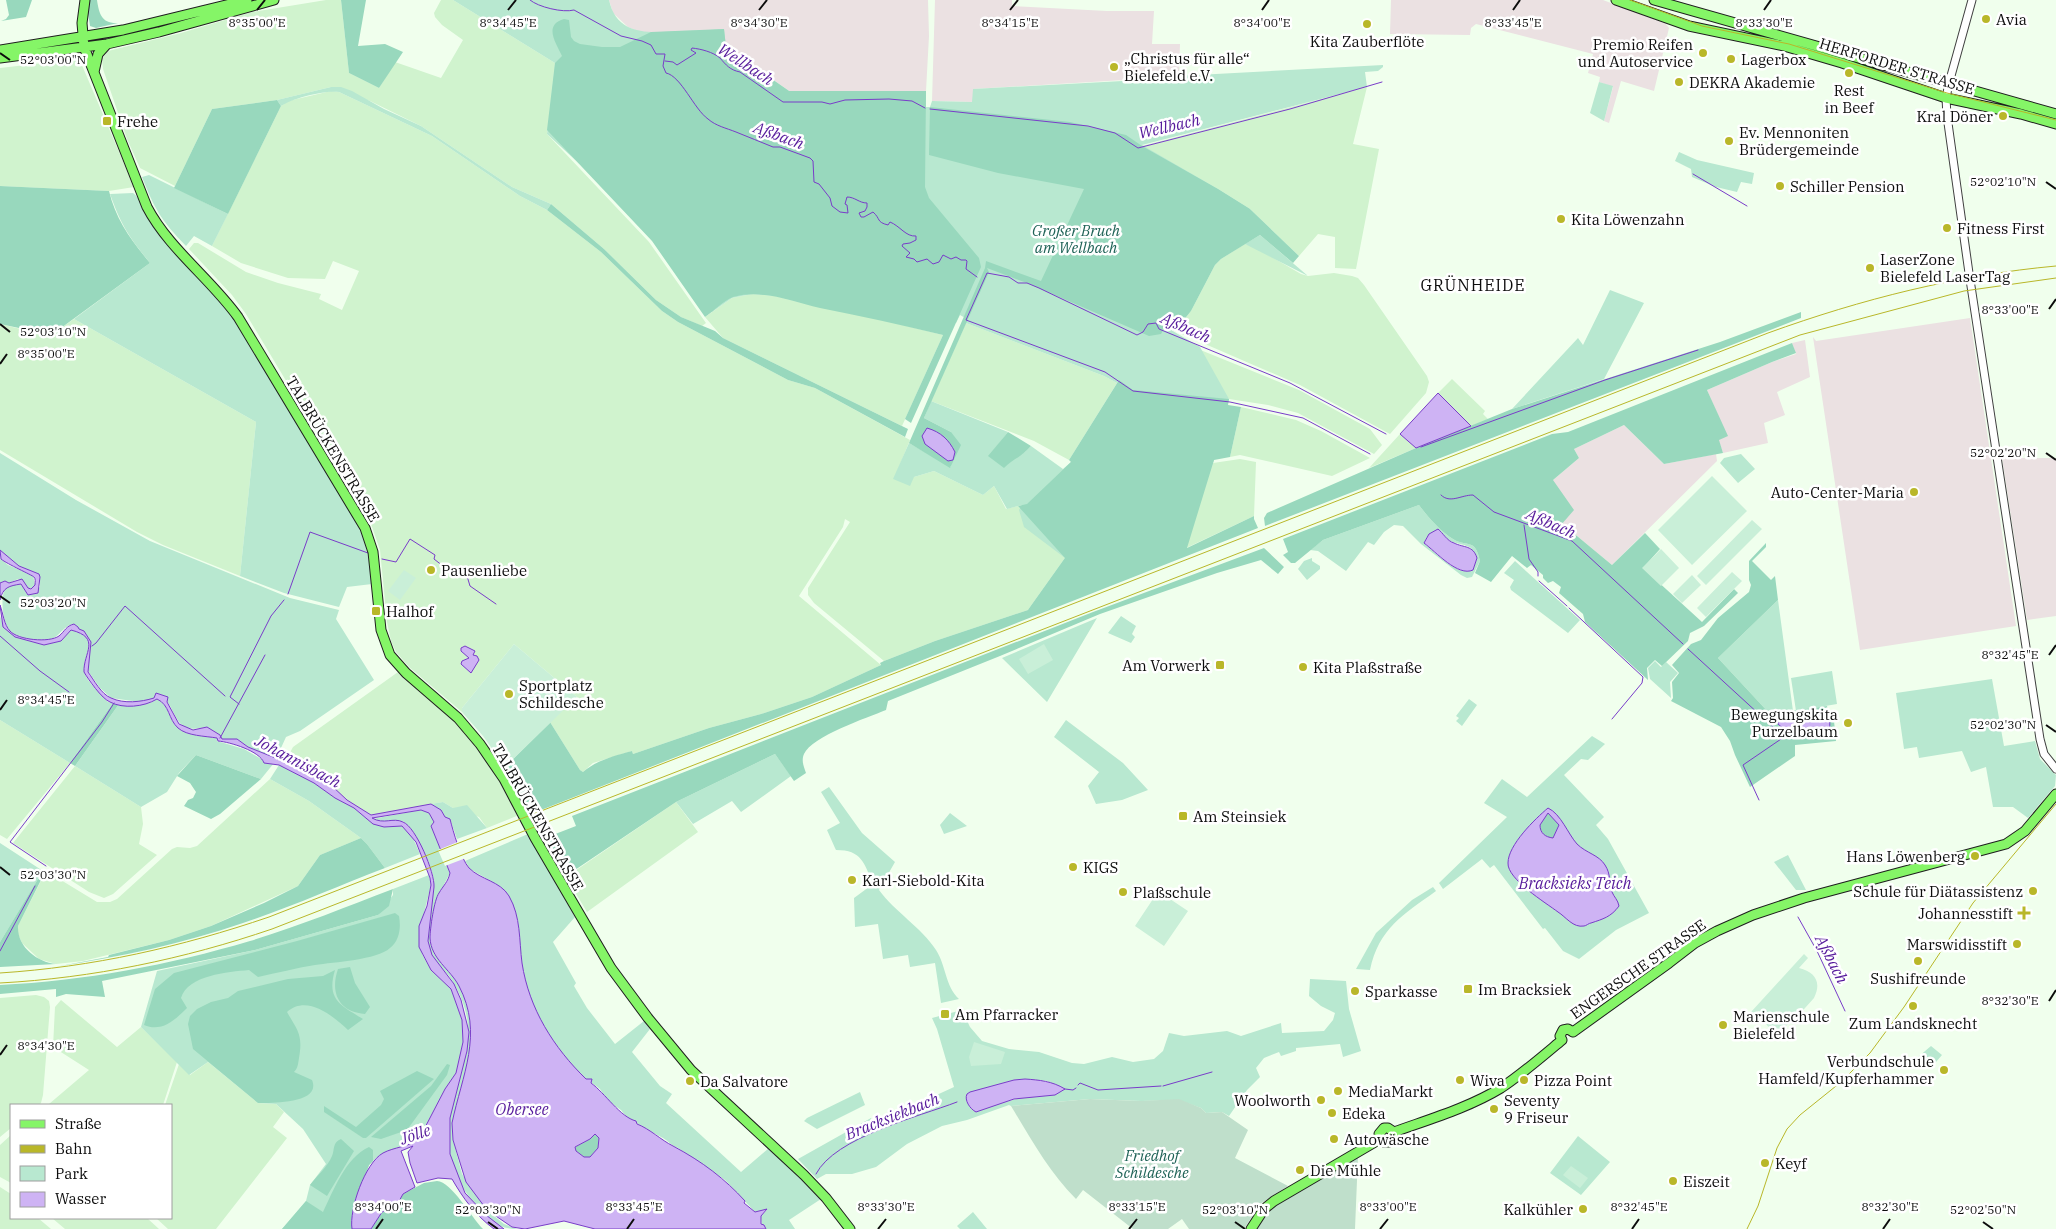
<svg xmlns="http://www.w3.org/2000/svg" width="2056" height="1229" viewBox="0 0 2056 1229" font-family="'IBM Plex Serif',serif">
  <style>
    .industrial { fill: #ebe1e2 }
    .farmland { fill: #d0f3ce }
    .green { fill: #b8e8d0; fill-rule: evenodd }
    .forest { fill: #98d8bd; fill-rule: evenodd }
    .cemetery { fill: #bfdfcb }
    .pitch { fill: #c9efd8 }
    .water { fill: #ceb3f4; stroke: #793cc9; fill-rule: evenodd }
    .pier { fill: #f0ffed }
    .lines { fill: none; stroke-linecap: round; stroke-linejoin: round }
    .stream { stroke: #793cc9; stroke-width: 1 }
    .minor-casing { stroke: #404040; stroke-width: 9 }
    .major-casing { stroke: #1e1e1e; stroke-width: 11 }
    .minor { stroke: #fff; stroke-width: 7 }
    .major { stroke: #85f567; stroke-width: 9 }
    .tram { stroke: #b9b729; stroke-width: 1 }
    .rail { stroke: #b9b729; stroke-width: 1 }
    .ticks { fill: none; stroke: #0d0d0d; stroke-width: 2 }
    .poi-dot { fill: #b9b729; stroke: #fff; stroke-width: 2 }
    .labels { text-anchor: middle; dominant-baseline: central; stroke-width: 5; stroke-linejoin: round; paint-order: stroke }
    .poi-label { font-size: 15px; fill: #0d0d0d; stroke: #fff; text-anchor: start }
    .street-label { font-size: 15px; fill: #0d0d0d; stroke: #fff }
    .park-label { font-size: 15px; font-style: italic; fill: #1f6357; stroke: #fff }
    .water-label { font-size: 16px; font-style: italic; fill: #561a9b; stroke: #fff }
    .neighbourhood-label { font-size: 16px; letter-spacing: 1px; fill: #0d0d0d; stroke: #fff }
    .ticks-label { font-size: 12px; text-anchor: middle; fill: #0d0d0d; stroke: #fff; stroke-width: 5; stroke-linejoin: round; paint-order: stroke }
  </style>
  <rect width="100%" height="100%" fill="#f0ffed"/>
  <path class="industrial" d="M609 0H928L929 36 926 91H789L726 47 640 32 628 27 613 13Z
    M935 0H1012V6L1107 11H1154L1152 44H1180L1179 75 1141 78V79L973 89V102L932 101Z
    M1391 0H1603L1666 24 1669 28 1654 91 1621 81 1609 123 1604 121 1613 87 1599 82 1600 77 1588 73 1593 54 1476 24 1471 28 1470 35 1390 34Z
    M1970 318 2016 626 1860 650 1813 337 1816 341Z
    M1805 340 1810 377 1777 392 1785 415 1764 423 1768 443 1723 453 1718 439 1727 436 1707 390 1772 362 1796 354 1792 343Z
    M1624 425 1664 464 1716 454 1717 461 1612 565 1577 536 1561 525 1553 480 1579 458 1574 449Z
    M2002 458H2056V616L2027 620Z"/>
  <path class="farmland" d="M326 0H341L349 73 379 88 395 62 441 78 463 40 442 25 435 17 434 13 441 0H453L555 63 547 134 649 242 706 323 702 326 681 317 656 300 604 249 551 204 512 187 421 126 370 101 331 87 277 100 212 109 175 186 140 168 127 139 103 69 102 59 108 51 181 33 252 12Z
    M78 59 81 63 134 187 109 191 0 186V68Z
    M1367 87 1353 144 1379 149 1356 269 1335 268V237L1318 234 1299 256 1250 209 1218 189 1142 146Z
    M331 91 339 92 432 136 520 196 547 210 601 252 662 311 678 322 788 380 815 388 910 440 894 479 914 477 934 471 983 495 994 486 1006 509 1018 506 1065 558 1028 610 935 641 884 661 814 603 808 595V588L850 522 845 519 843 527 799 596 881 665 812 697 761 714 709 728 633 754 632 751 593 763 583 772 580 770 550 722 577 697 514 644 462 708V712L409 667 396 652 391 641 387 622 380 550 370 521 246 314 232 295 189 249 194 243H198L246 272 278 283 321 294 319 299 342 310 359 271 333 261 325 279 288 278 241 263 212 246 281 106 288 101Z
    M1245 244 1256 248 1301 274 1308 276 1334 273 1352 276 1358 278 1364 285 1427 376 1429 382 1426 393 1390 434 1300 385 1175 331 1191 311 1215 265 1221 259Z
    M752 294 775 296 818 307 871 317 943 335 902 426 723 338 705 317 732 298Z
    M74 319 256 422 240 576 163 545 137 532 0 450V324L29 331 61 328Z
    M966 323 1104 376 1117 383 1069 460 1034 441 931 401Z
    M1161 334 1299 390 1370 429 1382 445 1374 454 1298 413 1268 405 1229 399Z
    M1452 379 1485 411 1483 414 1488 419 1471 426 1438 393Z
    M1241 407 1296 420 1321 431 1370 458 1332 476 1240 455 1230 457Z
    M1400 434 1416 448 1369 468Z
    M1240 459 1256 462 1254 516 1186 548 1213 463Z
    M398 672 424 690 456 720 493 770 519 815 487 828 479 817 453 808 443 802 371 815 347 800 323 781 285 762 293 747Z
    M0 720 70 763 7 839 0 835Z
    M75 766 141 807 143 824 139 844 157 855 113 894 104 898 89 892 13 843Z
    M270 779 309 801 361 838 320 855 298 886 211 926 169 940 83 961 56 964 39 959 22 943 18 934V926L46 871 97 902H110L117 899 172 849 177 847 190 848 197 846Z
    M676 802 698 832 587 912 566 877Z
    M36 995 44 997 49 1001 50 1007 43 1095 41 1103 39 1105H11V1128L0 1137V998Z
    M61 1000 117 1047 141 1027 177 1062 163 1105H50L49 1104 89 1070 53 1047 55 1007Z
    M208 1062 258 1103 276 1104 284 1112 273 1127 287 1138 216 1229H168L156 1218H171V1105H165L179 1064 190 1075Z
    M11 1135V1183L0 1177V1145Z
    M0 1187 11 1194V1218H38L51 1229H0Z
    M52 1218H147L159 1229H65Z"/>
  <path class="green" d="M453 0H609C617 36 649 33 678 31 693 31 709 30 724 29L726 47 789 91H926V107H930L932 101 972 102 973 89 1141 80V78L1383 65V67L1378 71 1365 72 1367 87 1142 145 1218 189 1250 209 1166 327 1200 347 1229 399 1214 460 1186 548 1028 610 1065 558 1024 527 1019 510 1022 505 1007 509 994 486 983 495 934 471 914 477 910 486 893 479 909 443 951 467V432L924 418 931 401 1008 432 989 456C1007 457 1018 461 1031 446L1063 469 1071 462 1120 380 1117 383 1104 376 966 323 967 319 960 315 956 323 871 317 818 307 775 296 752 294 732 298 712 312 696 284 659 237 547 134 555 63Z
    M1599 82 1613 86 1604 121 1590 113Z
    M331 87H341L352 91 384 109 421 126 512 187 551 204 547 210 520 196 432 136 339 92C324 90 293 98 281 106L277 100Z
    M1679 152 1697 160 1754 173 1752 184 1741 182 1737 192 1716 187 1692 177 1691 169 1675 161Z
    M149 175 228 214 212 246 194 236 186 246C161 220 155 210 142 177Z
    M133 193C142 199 148 220 156 230L226 307 236 322 364 531 367 542 372 584 347 587 339 607 284 593 240 576 256 422 74 319 150 263C129 237 121 225 110 194Z
    M1260 235 1308 276 1245 244Z
    M1610 290 1644 303 1604 379 1512 409 1578 338 1583 345Z
    M0 453 76 500 150 541 290 598 339 610 336 619 374 680 300 731 286 737 276 759 248 747 237 739H222L220 735 207 727C178 733 180 722 167 701L154 698 140 702 111 698 100 688 88 671 91 642 78 629V627L73 624C61 627 59 640 44 641 36 641 16 637 10 631 2 623 0 595 6 587 10 585 17 585 21 584L28 595 40 587V577L19 566 0 550Z
    M1741 454 1755 469 1738 483 1720 463 1724 458Z
    M1419 505C1427 516 1442 533 1453 539 1467 548 1475 537 1480 561L1472 577 1467 578 1461 575 1421 544 1403 526 1394 525 1384 532 1374 545 1368 542 1346 571 1318 551 1310 550 1323 540ZM1441 531C1449 546 1459 541 1471 548L1477 558 1473 570C1458 577 1436 553 1424 543L1427 537Z
    M0 558 8 565 33 575 35 585 33 588H28L18 579 9 583 5 581 0 583Z
    M1312 558V561L1320 566V569L1307 580 1298 569 1304 561Z
    M1515 561 1580 620 1568 633 1511 590 1510 587 1514 580 1504 573Z
    M1778 600 1793 711 1770 714 1718 658Z
    M0 616 3 624 15 637 44 645 61 641 71 630C106 639 79 657 85 674 89 684 101 694 108 702L113 703 70 763 0 720Z
    M1121 616 1136 626 1132 634 1135 637 1131 643 1108 633Z
    M1097 618 1047 702 1002 658Z
    M1655 661 1661 667 1666 662 1678 673 1670 682 1671 698 1650 679 1648 668Z
    M1832 671 1837 704 1796 711 1791 678Z
    M1992 679 2004 746 2035 741 2040 759 2056 775 2055 786 2028 818 2013 807H1993L1986 767 1971 772 1962 751 1919 758 1917 747 1904 749 1896 693Z
    M157 699C170 705 168 719 178 728 187 736 205 736 217 738V741L244 749 270 764 274 763 261 779 196 755 179 773 167 792 141 807 75 766 119 704 150 703Z
    M1469 699 1477 705 1462 726 1456 721 1459 718 1456 716Z
    M1066 720 1123 763 1148 790 1122 800 1096 804 1088 786 1103 767 1099 772 1054 737Z
    M1592 736 1605 744 1588 760 1581 759 1564 775 1604 817 1596 825 1608 839 1649 913 1616 930 1579 959 1563 951 1545 928 1543 929 1494 865 1490 868 1482 859 1443 889 1439 883 1507 817 1484 803 1502 779 1527 797Z
    M775 754 791 776 741 812 732 801 693 824 676 802Z
    M279 765 314 783 335 798 354 808 368 820 402 826 413 838 420 854 385 868 367 844 361 838 309 801 270 779Z
    M829 787 862 833 895 862 879 890C895 912 921 927 936 950 946 965 945 986 959 999L941 1003 935 963 910 967 908 955 883 959 878 924 855 927 854 898 873 884C864 863 862 850 836 850L835 848 827 830 840 823 821 792Z
    M443 802 453 808 467 805 487 828 457 839 450 819 445 818 441 810 431 804Z
    M421 810 429 813 434 822 431 826 450 873 437 898 430 936 434 954 457 982 466 1001 472 1033 470 1052 452 1123 453 1140 462 1174 487 1210 504 1224 517 1229C497 1229 490 1220 477 1206 455 1183 444 1149 450 1118 453 1099 460 1081 463 1063 464 1053 468 1043 468 1033 469 1014 460 991 449 976 439 965 430 957 428 941 425 923 434 903 434 885 435 869 415 830 403 821L380 822 372 819Z
    M950 813 967 826 944 834 940 825Z
    M528 834 575 917 553 942 576 983 574 986 587 1008 615 1044 644 1021 650 1029 632 1052 660 1086 672 1094 666 1103 741 1172 769 1148 797 1174 821 1199 789 1220 795 1229H766L764 1225 762 1226 761 1216 767 1210 755 1212 725 1180 678 1148C671 1146 668 1140 661 1137 653 1132 640 1128 634 1120H629L621 1110 608 1101 600 1089 577 1072 562 1055 541 1022 532 1005 527 988 522 964 518 921 509 897 499 886 470 869 465 861Z
    M0 843 43 871 0 942Z
    M1788 855 1806 890H1796L1774 862Z
    M429 875 431 885 424 913 422 954 431 970 451 989 462 1020 463 1042 456 1073 445 1089 419 1139 376 1158 369 1165 351 1223 352 1229H282L306 1201 310 1185 326 1164 303 1129 276 1104 258 1103 208 1062 189 1075 141 1027 157 971 255 950 378 915 393 895V889Z
    M1433 887 1436 891C1403 915 1379 928 1370 970L1356 969 1376 933 1412 900Z
    M1310 979 1346 981 1349 1009 1361 1051 1343 1057 1340 1044 1296 1048V1051L1281 1056 1279 1052 1264 1058 1256 1068 1260 1077 1247 1090 1229 1116 1222 1112 1206 1113 1201 1108 1179 1100 1141 1101 1090 1099 1011 1106 1009 1105 967 1120 942 1126 907 1144 876 1167 852 1174H826L817 1179 798 1159 871 1118 872 1121 917 1104 954 1087 937 1029 932 1018 962 1010 970 1027 982 1041 1009 1049 1039 1052 1072 1063 1084 1064 1112 1057 1133 1062 1154 1059 1163 1051 1169 1033 1184 1036 1227 1031 1241 1036 1281 1023 1282 1033 1324 1031 1333 1020 1335 1013 1321 1006 1309 996ZM1025 1079 1048 1081 1055 1095 1024 1097 987 1107 978 1090 1014 1080Z
    M1931 1046 1942 1055 1930 1069 1918 1057Z
    M860 1092 865 1105 817 1129 804 1121 807 1118Z
    M1578 1136 1610 1162 1581 1195 1550 1173Z
    M973 1212 987 1229H960L957 1226Z"/>
  <path class="forest" d="M6 0H32L26 17 1 21 6 19 9 15Z
    M90 0H97C99 14 102 24 118 23L96 28 90 26 88 13Z
    M341 0H366L358 46 385 44 403 52 379 88 349 73Z
    M564 19 569 20 571 37 574 41 580 44 602 47H620L651 32 724 29 726 47 789 91H926L925 187 929 198 979 258 981 267 911 423 905 419 943 335C902 325 861 316 820 308 791 301 763 289 733 297 723 301 714 311 705 317L652 241 547 130 555 63 562 56C556 43 543 25 564 19Z
    M277 100 281 106 228 214 174 188 212 109Z
    M930 107 1070 122 1126 135 1142 146 1218 189 1250 209 1299 256 1293 263 1260 235 1221 259 1215 265 1191 311 1175 331 1165 327 1161 334 1149 336 1027 283 987 268 989 272 924 418 951 432 961 445 950 468 909 443 985 268 986 261 1041 281 1084 189 998 173 929 155Z
    M0 186 109 191C116 220 131 240 150 263L61 328 38 332 0 324Z
    M551 204 604 249 656 300 681 317 715 331 723 338 908 429 905 437 815 388 788 380 678 322 662 311 601 252 547 210Z
    M1801 312V318L1265 526 1264 518 1267 513 1416 448 1512 409 1720 342Z
    M1792 343 1796 353 1772 362 1707 390 1728 436 1719 440 1723 453 1664 464 1624 425 1574 449 1579 458 1553 480 1574 510 1561 525 1577 536 1612 565 1645 533 1660 549 1643 568 1702 622 1734 589 1738 593 1704 626 1690 633 1688 641 1662 666 1655 660 1647 668 1648 680 1585 622 1583 614 1559 593 1561 587 1553 581 1548 583 1543 578V575L1531 565 1527 568 1512 556 1491 582 1475 573 1480 561C1475 537 1467 548 1453 539 1442 533 1427 516 1419 505L1323 540 1295 563H1291L1283 555 1288 552 1283 539 1552 434 1568 432Z
    M1119 380 1133 390 1229 399 1228 405 1241 407 1230 457 1214 460 1187 548 1254 516V519L1258 528 531 814 505 767 550 722 580 770 583 772C597 760 614 756 632 751L633 754 709 728 761 714 812 697 881 665 880 663 884 661 935 641 1028 610 1065 558 1018 506 1027 504 1071 462 1069 460Z
    M1008 432 1031 446C1023 456 1013 459 1004 468L988 456Z
    M1766 543V547L1752 561 1771 580 1775 576 1778 600 1718 658 1770 714 1827 706 1828 711H1833L1836 741 1795 745V756L1750 787 1735 755 1730 741 1721 727 1671 701 1673 698 1672 682 1679 673 1672 665 1691 644 1701 640 1718 618 1749 592 1751 585 1749 580V561ZM1805 713 1815 716 1822 715 1826 734 1806 737 1785 729 1781 715Z
    M1264 548 1284 567 1278 574 1261 560 1217 573 1100 614 1000 656 888 701 886 710C867 718 812 736 804 754 801 761 804 767 806 773L794 781 775 754 676 802 566 876 545 838 576 826 572 816 1093 612Z
    M113 703 119 704 75 766 70 763Z
    M196 755 261 779 220 814 211 819 184 806 188 800 193 798 196 792 190 783 177 776Z
    M1548 813 1559 825 1553 838C1545 837 1541 834 1540 825Z
    M361 838 367 844 385 868C338 886 291 907 243 923 182 944 119 957 55 967L108 957 109 955 169 940 211 926 264 903 298 886 320 855Z
    M38 879 41 880 18 926C17 947 37 962 56 964L0 967V942Z
    M393 889 389 906 378 915 255 950 102 981 105 997 66 994 56 997V989L0 994V985C84 981 169 965 250 941 299 926 346 907 393 889Z
    M395 913 399 916C401 927 400 940 390 948 377 960 334 962 315 965 296 968 277 973 258 977L249 970C228 972 188 975 181 998L187 1008C176 1019 162 1033 144 1025L155 989 174 973 297 941Z
    M350 967 355 983 370 1007 365 1014C338 1012 330 992 338 969Z
    M335 970C326 1000 341 1005 363 1019L348 1030C333 1016 307 994 287 1012 298 1031 303 1035 299 1058 298 1064 298 1068 294 1072L312 1080C322 1104 271 1103 258 1103L193 1049 188 1024 190 1016 197 1009 211 1002 228 998 238 991 288 979 323 976Z
    M447 1064 450 1065 447 1075 407 1130 381 1139 371 1137 431 1086Z
    M417 1071 434 1079 366 1138H363L324 1112V1106L356 1127 381 1105 384 1099 380 1091Z
    M595 1134 599 1138 598 1148 590 1157H584L576 1151 575 1147 590 1139Z
    M341 1139 354 1151 327 1196 310 1185C317 1176 328 1166 332 1156 335 1149 332 1143 341 1139Z
    M369 1147 373 1150V1161L369 1165C362 1185 349 1208 352 1229H282L306 1201 323 1212C334 1190 345 1158 369 1147Z
    M437 1181C452 1182 471 1217 483 1229H371L382 1212 398 1203 403 1194 424 1183Z"/>
  <path class="cemetery" d="M1090 1099 1141 1101 1179 1099 1201 1108 1206 1113 1222 1112 1248 1130 1235 1158 1288 1186 1260 1204 1244 1229H1189L1182 1219 1168 1229H1133L1083 1190 1076 1199C1049 1172 1031 1139 1011 1106Z
    M1358 1156 1355 1229H1257L1267 1214 1275 1206Z"/>
  <path class="pitch" d="M1712 476 1747 511 1692 565 1658 530Z
    M1752 520 1762 529 1706 585 1697 576Z
    M1661 549 1679 568 1661 586 1642 568Z
    M404 570 416 578 400 600 388 591Z
    M1732 572 1742 581 1706 617 1697 608Z
    M1692 575 1701 585 1682 603 1673 594Z
    M514 644 577 697 505 767 483 736 462 712V708Z
    M1044 644 1053 660 1028 674 1019 659Z
    M1161 887 1173 895 1170 899 1188 911 1164 946 1135 926Z
    M1804 954 1808 958 1799 968C1815 972 1822 982 1814 998 1798 1015 1773 1051 1759 1011L1754 1015 1751 1012Z
    M974 1042 1005 1052 1001 1064 971 1066 969 1057Z
    M1571 1166 1588 1178 1580 1188 1563 1175Z"/>
  <path class="water" d="M1438 393 1471 426 1416 448 1400 434Z
    M927 428C941 432 949 440 955 452L953 460 948 461 925 444 922 436Z
    M1438 529C1443 533 1447 541 1454 543 1464 548 1473 545 1477 558L1473 570C1458 577 1436 552 1424 543L1429 534Z
    M0 550 19 566 39 574 40 577 38 593 28 595 21 584C9 586 3 587 0 600V583L5 581 9 583 22 579 28 588 31 589 35 585C35 582 36 579 34 577 32 575 7 564 1 559Z
    M0 605C3 613 4 625 10 631 18 640 49 643 59 636 65 631 66 626 74 624L78 627 79 629 84 631 91 642 88 672C94 680 101 694 111 698 124 704 141 702 154 698L156 693 168 697 167 702 179 724 193 730 207 727 220 735 222 739H237L248 747 298 767 332 786 347 800 371 815 431 804 441 810 445 817 450 819C453 831 461 859 469 868 481 880 500 881 509 896 521 917 519 940 522 963 529 1009 554 1048 586 1079H592L591 1083C605 1093 620 1117 636 1121L637 1124C650 1129 661 1140 673 1146 703 1162 725 1179 745 1201L744 1203 755 1212 767 1209 761 1216V1224L764 1225 766 1229H595L564 1221 525 1229 512 1227 487 1210 466 1182 453 1140 452 1123C462 1075 484 1034 459 986 450 969 431 959 430 938 430 929 434 900 439 893 443 886 448 882 450 873L431 826 434 822 429 813 421 810 372 818C384 825 393 817 403 822 416 827 435 873 434 887L428 941 432 955 454 984 461 1000 469 1032 467 1051 450 1118V1154L465 1193 486 1215 504 1229H494C475 1215 463 1198 452 1179L438 1178 417 1183 410 1163 408 1152 413 1146 401 1151 415 1187 403 1194 398 1203 392 1208 382 1212 371 1229H352C349 1209 365 1163 383 1153 394 1147 409 1147 419 1139L445 1089 456 1073 463 1042 462 1020 451 989 431 970 419 947V926L427 906 431 885 430 878 416 842 402 826 384 827 373 824 354 808 335 798 314 783 279 765 264 763C260 751 230 742 218 741L217 738C205 736 187 736 178 728 168 719 170 705 157 699 144 707 123 709 110 702 102 699 88 679 84 672 83 653 102 638 71 630L61 641 44 645 15 637 3 627ZM595 1134 599 1138 598 1148 590 1157H584L576 1151 575 1147 590 1139Z
    M465 646 475 651 473 655 477 656 479 660 471 673 461 664 462 661 469 658 461 651V648Z
    M1805 712C1816 719 1836 710 1828 733 1811 739 1792 737 1778 724L1779 717 1781 715Z
    M1548 808C1561 814 1568 834 1577 844 1586 853 1599 855 1605 865 1611 874 1609 883 1612 892 1614 897 1618 900 1619 906 1611 917 1603 919 1591 923 1589 923 1586 926 1584 926 1573 928 1566 917 1558 912 1546 903 1507 879 1508 863 1508 845 1535 819 1548 808ZM1548 813 1559 825 1553 838C1545 837 1540 833 1540 825Z
    M1025 1079C1039 1080 1052 1081 1065 1089L1055 1095 1014 1099 976 1112C970 1109 964 1100 967 1094L970 1092 1014 1080Z"/>
  <path class="pier" d="M460 841 466 858 445 866 438 850Z"/>
  <g class="lines">
    <path class="stream" d="M530 0C538 7 563 13 574 10L621 36 642 41 651 45 656 54H665L663 66 666 73C681 76 694 109 708 119 716 126 726 128 736 132 748 137 761 142 773 147H780L810 158 813 161 814 182 819 184 830 198 832 206 840 212 848 213 847 205 845 204 847 197C855 197 859 203 867 203V207L865 211 859 213 861 217H864L873 212C881 219 876 222 888 225L890 222C900 226 906 237 916 236V240L910 243 903 244 902 246 910 253 906 257 914 259 917 262 927 259 933 264 939 262 943 255 951 259 956 257 961 260H966L967 261 966 269 977 277
      M665 61 673 62 677 65 696 53 691 50 692 48C701 49 713 52 720 58 726 65 730 70 740 72L783 102H822L830 104 845 100 889 99 912 101 925 108
      M930 109 1088 126 1115 133 1138 148 1290 109 1382 82
      M1693 174 1747 206
      M1421 447 1605 380 1698 350
      M1370 454 1303 418 1230 402 1133 391 1105 372 966 320 987 273 1009 277 1018 283H1027L1039 288 1137 335 1143 332 1148 324 1156 323 1159 329 1290 383 1386 434
      M1441 495C1450 504 1461 495 1473 495L1494 512 1572 541 1683 644
      M1524 525 1529 559 1538 572V576
      M382 559 396 562 410 539 435 555 434 559 457 577 467 576 470 586 496 604
      M1539 581 1567 606
      M288 594 310 532 368 553
      M1569 608 1643 677 1642 683 1612 719
      M0 636 40 671 69 692
      M92 646 96 643 125 606 225 696
      M1688 649 1784 737 1743 765 1759 800
      M239 704 230 697 271 616 284 600
      M220 738 265 655
      M46 866 10 842 102 722 114 703
      M1798 917 1817 951 1845 1011
      M0 951 35 886
      M1078 1085 1080 1083 1098 1090 1161 1086
      M1163 1086 1212 1072
      M1065 1089 1073 1090 1076 1088
      M816 1174C835 1137 918 1117 957 1102"/>
    <defs>
      <path id="minor" d="M1972 0 1949 83 1946 98 1947 116 1969 273 2040 739 2044 754 2056 769"/>
      <path id="major" d="M85 0 82 23 84 47 147 207C169 249 211 279 238 317L365 528 373 552 381 630 390 655 406 673 458 718 480 744 504 779 535 838 611 968 648 1018 691 1070 804 1175 826 1198 850 1229
        M1616 0 1689 26 1784 46 1842 63 1946 98 2021 114 2056 124
        M1654 0 2056 114
        M0 50 123 30 247 0
        M0 58 107 44 159 32 274 0
        M94 72 98 54 107 44
        M1573 1032 1669 963 1695 943 1717 931 1753 915 1804 898 2006 844 2025 831 2056 794
        M1562 1040 1560 1036 1563 1030 1568 1029 1573 1032
        M1394 1132C1430 1119 1468 1108 1501 1088 1521 1075 1544 1055 1562 1040
        M1380 1139 1379 1134 1384 1128H1388L1394 1132
        M1380 1139 1384 1142H1389L1393 1139 1394 1132
        M1251 1229 1264 1209 1274 1201 1380 1139"/>
    </defs>
    <use href="#minor" class="minor-casing"/>
    <use href="#major" class="major-casing"/>
    <use href="#minor" class="minor"/>
    <use href="#major" class="major"/>
    <path class="tram" d="M1630 0 1702 26 1789 44 1947 93 2056 120
      M1747 1229 1758 1206 1777 1148 1787 1129 1800 1115 1841 1082 1870 1053 1904 1007 1973 903 2056 804"/>
    <path class="rail" d="M0 973C93 967 181 947 269 917L1768 333C1862 299 1957 275 2056 266
      M0 983C93 978 184 959 272 929L1800 335 1964 291 2056 278"/>
  </g>
  <path class="ticks" d="M257 10 265 0M508 10 516 0M759 10 767 0M1010 10 1018 0M1262 10 1269 0M1513 10 1520 0M1764 10 1771 0M0 53 10 60M2046 182 2056 189M2049 309 2056 299M0 324 10 332M0 364 7 354M2046 453 2056 460M0 596 10 603M2049 655 2056 645M0 710 7 700M2046 725 2056 732M0 867 10 875M2049 1001 2056 990M0 1055 7 1045M488 1222 498 1229M1235 1222 1245 1229M1983 1222 1993 1229M376 1229 383 1219M627 1229 634 1219M878 1229 886 1219M1129 1229 1137 1219M1380 1229 1388 1219M1632 1229 1639 1219M1883 1229 1890 1219"/>
  <g class="poi-dot">
    <circle cx="1986" cy="19" r="5"/>
    <circle cx="1367" cy="24" r="5"/>
    <circle cx="1703" cy="53" r="5"/>
    <circle cx="1731" cy="59" r="5"/>
    <circle cx="1114" cy="67" r="5"/>
    <circle cx="1849" cy="73" r="5"/>
    <circle cx="1679" cy="82" r="5"/>
    <circle cx="2003" cy="116" r="5"/>
    <rect x="102" y="116" width="10" height="10" rx="2.5"/>
    <circle cx="1729" cy="141" r="5"/>
    <circle cx="1780" cy="186" r="5"/>
    <circle cx="1561" cy="219" r="5"/>
    <circle cx="1947" cy="228" r="5"/>
    <circle cx="1870" cy="268" r="5"/>
    <circle cx="1914" cy="492" r="5"/>
    <circle cx="431" cy="570" r="5"/>
    <rect x="371" y="606" width="10" height="10" rx="2.5"/>
    <rect x="1215" y="660" width="10" height="10" rx="2.5"/>
    <circle cx="1303" cy="667" r="5"/>
    <circle cx="509" cy="694" r="5"/>
    <circle cx="1848" cy="723" r="5"/>
    <rect x="1178" y="811" width="10" height="10" rx="2.5"/>
    <circle cx="1975" cy="856" r="5"/>
    <circle cx="1073" cy="867" r="5"/>
    <circle cx="852" cy="880" r="5"/>
    <circle cx="2033" cy="891" r="5"/>
    <circle cx="1123" cy="892" r="5"/>
    <path d="M2021.5 905.5h5v5h5v5h-5v5h-5v-5h-5v-5h5z"/>
    <circle cx="2017" cy="944" r="5"/>
    <circle cx="1918" cy="961" r="5"/>
    <rect x="1463" y="984" width="10" height="10" rx="2.5"/>
    <circle cx="1355" cy="991" r="5"/>
    <circle cx="1913" cy="1006" r="5"/>
    <rect x="940" y="1009" width="10" height="10" rx="2.5"/>
    <circle cx="1723" cy="1025" r="5"/>
    <circle cx="1944" cy="1070" r="5"/>
    <circle cx="1460" cy="1080" r="5"/>
    <circle cx="1524" cy="1080" r="5"/>
    <circle cx="690" cy="1081" r="5"/>
    <circle cx="1338" cy="1091" r="5"/>
    <circle cx="1321" cy="1100" r="5"/>
    <circle cx="1494" cy="1109" r="5"/>
    <circle cx="1332" cy="1113" r="5"/>
    <circle cx="1334" cy="1139" r="5"/>
    <circle cx="1765" cy="1163" r="5"/>
    <circle cx="1300" cy="1170" r="5"/>
    <circle cx="1673" cy="1181" r="5"/>
    <circle cx="1583" cy="1209" r="5"/>
  </g>
  <g class="labels">
    <g class="poi-label">
      <text x="1996" y="19">Avia</text>
      <text x="1367" y="41" text-anchor="middle">Kita Zauberflöte</text>
      <text x="1693" y="44" text-anchor="end">Premio Reifen<tspan x="1693" dy="17">und Autoservice</tspan></text>
      <text x="1124" y="58">„Christus für alle“<tspan x="1124" dy="17">Bielefeld e.V.</tspan></text>
      <text x="1741" y="59">Lagerbox</text>
      <text x="1689" y="82">DEKRA Akademie</text>
      <text x="1849" y="90" text-anchor="middle">Rest<tspan x="1849" dy="17">in Beef</tspan></text>
      <text x="1993" y="116" text-anchor="end">Kral Döner</text>
      <text x="117" y="121">Frehe</text>
      <text x="1739" y="132">Ev. Mennoniten<tspan x="1739" dy="17">Brüdergemeinde</tspan></text>
      <text x="1790" y="186">Schiller Pension</text>
      <text x="1571" y="219">Kita Löwenzahn</text>
      <text x="1957" y="228">Fitness First</text>
      <text x="1880" y="259">LaserZone<tspan x="1880" dy="17">Bielefeld LaserTag</tspan></text>
      <text x="1904" y="492" text-anchor="end">Auto-Center-Maria</text>
      <text x="441" y="570">Pausenliebe</text>
      <text x="386" y="611">Halhof</text>
      <text x="1210" y="665" text-anchor="end">Am Vorwerk</text>
      <text x="1313" y="667">Kita Plaßstraße</text>
      <text x="519" y="685">Sportplatz<tspan x="519" dy="17">Schildesche</tspan></text>
      <text x="1838" y="714" text-anchor="end">Bewegungskita<tspan x="1838" dy="17">Purzelbaum</tspan></text>
      <text x="1193" y="816">Am Steinsiek</text>
      <text x="1965" y="856" text-anchor="end">Hans Löwenberg</text>
      <text x="1083" y="867">KIGS</text>
      <text x="862" y="880">Karl-Siebold-Kita</text>
      <text x="2023" y="891" text-anchor="end">Schule für Diätassistenz</text>
      <text x="1133" y="892">Plaßschule</text>
      <text x="2013" y="913" text-anchor="end">Johannesstift</text>
      <text x="2007" y="944" text-anchor="end">Marswidisstift</text>
      <text x="1918" y="978" text-anchor="middle">Sushifreunde</text>
      <text x="1478" y="989">Im Bracksiek</text>
      <text x="1365" y="991">Sparkasse</text>
      <text x="955" y="1014">Am Pfarracker</text>
      <text x="1733" y="1016">Marienschule<tspan x="1733" dy="17">Bielefeld</tspan></text>
      <text x="1913" y="1023" text-anchor="middle">Zum Landsknecht</text>
      <text x="1934" y="1061" text-anchor="end">Verbundschule<tspan x="1934" dy="17">Hamfeld/Kupferhammer</tspan></text>
      <text x="1470" y="1080">Wiva</text>
      <text x="1534" y="1080">Pizza Point</text>
      <text x="700" y="1081">Da Salvatore</text>
      <text x="1348" y="1091">MediaMarkt</text>
      <text x="1311" y="1100" text-anchor="end">Woolworth</text>
      <text x="1504" y="1100">Seventy<tspan x="1504" dy="17">9 Friseur</tspan></text>
      <text x="1342" y="1113">Edeka</text>
      <text x="1344" y="1139">Autowäsche</text>
      <text x="1775" y="1163">Keyf</text>
      <text x="1310" y="1170">Die Mühle</text>
      <text x="1683" y="1181">Eiszeit</text>
      <text x="1573" y="1209" text-anchor="end">Kalkühler</text>
    </g>
    <g class="street-label">
      <text transform="translate(1897 66) rotate(17)">HERFORDER STRASSE</text>
      <text transform="translate(333 449) rotate(59)">TALBRÜCKENSTRASSE</text>
      <text transform="translate(538 817) rotate(60)">TALBRÜCKENSTRASSE</text>
      <text transform="translate(1638 969) rotate(-35)">ENGERSCHE STRASSE</text>
    </g>
    <g class="park-label">
      <text x="1076" y="230">Großer Bruch<tspan x="1076" dy="17">am Wellbach</tspan></text>
      <text x="1152" y="1155">Friedhof<tspan x="1152" dy="17">Schildesche</tspan></text>
    </g>
    <g class="water-label">
      <text transform="translate(746 64) rotate(33)">Wellbach</text>
      <text transform="translate(1169 126) rotate(-13)">Wellbach</text>
      <text transform="translate(779 135) rotate(20)">Aßbach</text>
      <text transform="translate(1186 327) rotate(24)">Aßbach</text>
      <text transform="translate(1551 523) rotate(23)">Aßbach</text>
      <text transform="translate(298 761) rotate(28)">Johannisbach</text>
      <text x="1575" y="883">Bracksieks Teich</text>
      <text transform="translate(1832 959) rotate(63)">Aßbach</text>
      <text x="522" y="1109">Obersee</text>
      <text transform="translate(892 1116) rotate(-22)">Bracksiekbach</text>
      <text transform="translate(415 1134) rotate(-19)">Jölle</text>
    </g>
    <g class="neighbourhood-label">
      <text x="1473" y="285">GRÜNHEIDE</text>
    </g>
  </g>
  <g class="ticks-label">
    <text x="759" y="27">8°34'30"E</text>
    <text x="1010" y="27">8°34'15"E</text>
    <text x="1262" y="27">8°34'00"E</text>
    <text x="1513" y="27">8°33'45"E</text>
    <text x="1764" y="27">8°33'30"E</text>
    <text x="257" y="27">8°35'00"E</text>
    <text x="508" y="27">8°34'45"E</text>
    <text x="53" y="64">52°03'00"N</text>
    <text x="2003" y="186">52°02'10"N</text>
    <text x="2010" y="314">8°33'00"E</text>
    <text x="53" y="336">52°03'10"N</text>
    <text x="46" y="358">8°35'00"E</text>
    <text x="2003" y="457">52°02'20"N</text>
    <text x="53" y="607">52°03'20"N</text>
    <text x="2010" y="659">8°32'45"E</text>
    <text x="46" y="704">8°34'45"E</text>
    <text x="2003" y="729">52°02'30"N</text>
    <text x="53" y="879">52°03'30"N</text>
    <text x="2010" y="1005">8°32'30"E</text>
    <text x="46" y="1050">8°34'30"E</text>
    <text x="383" y="1211">8°34'00"E</text>
    <text x="634" y="1211">8°33'45"E</text>
    <text x="886" y="1211">8°33'30"E</text>
    <text x="1137" y="1211">8°33'15"E</text>
    <text x="1388" y="1211">8°33'00"E</text>
    <text x="1639" y="1211">8°32'45"E</text>
    <text x="1890" y="1211">8°32'30"E</text>
    <text x="488" y="1214">52°03'30"N</text>
    <text x="1235" y="1214">52°03'10"N</text>
    <text x="1983" y="1214">52°02'50"N</text>
  </g>
  <rect x="10" y="1104" width="162" height="115" fill="#ffffff" stroke="#9e9e9e"/>
  <rect x="20" y="1120" width="25" height="8" fill="#85f567" stroke="#9e9e9e"/>
  <text x="55" y="1129" font-size="15" fill="#0d0d0d">Straße</text>
  <rect x="20" y="1145" width="25" height="8" fill="#b9b729" stroke="#9e9e9e"/>
  <text x="55" y="1154" font-size="15" fill="#0d0d0d">Bahn</text>
  <rect x="20" y="1166" width="25" height="15" fill="#b8e8d0" stroke="#9e9e9e"/>
  <text x="55" y="1179" font-size="15" fill="#0d0d0d">Park</text>
  <rect x="20" y="1192" width="25" height="15" fill="#ceb3f4" stroke="#9e9e9e"/>
  <text x="55" y="1204" font-size="15" fill="#0d0d0d">Wasser</text>
</svg>
